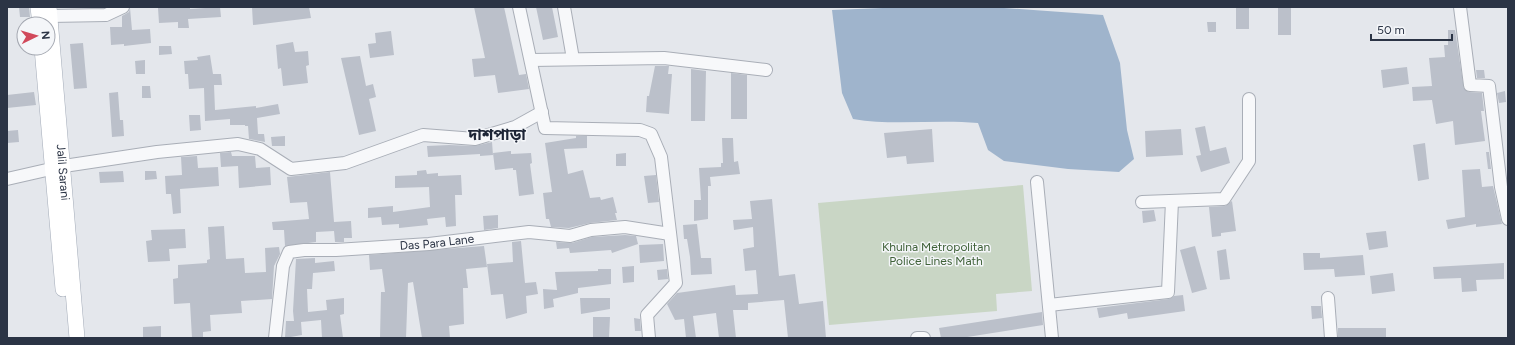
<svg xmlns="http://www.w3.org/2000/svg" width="1515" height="345" viewBox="0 0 1515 345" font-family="Figtree,'Noto Sans Bengali',sans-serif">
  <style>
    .park { fill: #c9d6c5 }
    .water { fill: #9fb4cc }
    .building { fill: #bbc0ca }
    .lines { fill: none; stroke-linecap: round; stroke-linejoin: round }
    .minor-casing { stroke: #a9aeb7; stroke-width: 14 }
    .major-casing { stroke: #a3abb8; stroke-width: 16 }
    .minor { stroke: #f7f8fa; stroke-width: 12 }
    .major { stroke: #fff; stroke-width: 15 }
    .labels { text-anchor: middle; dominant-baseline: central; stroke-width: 3; stroke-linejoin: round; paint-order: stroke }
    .street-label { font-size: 12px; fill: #2b3445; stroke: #f4f6f9 }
    .park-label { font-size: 12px; fill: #3f6138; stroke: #f4f6f9 }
    .district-label { font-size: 16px; font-weight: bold; fill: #1d2536; stroke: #f4f6f9 }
  </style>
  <rect width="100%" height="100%" fill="#e4e7ec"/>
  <path class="park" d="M1023 185 1032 291 996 294 997 311 829 325 818 203Z"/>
  <path class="water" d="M908 7H990L1103 15 1120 63 1127 130 1134 159 1119 172 1068 169 1004 161 988 150 978 123C936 119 894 126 853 119L842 93 832 10Z"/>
  <path class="building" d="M19 7H29L30 17H20Z
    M190 7V9L220 7 221 17 188 19 189 28H178V22L159 23 158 8Z
    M252 7H309L311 18 253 25Z
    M474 7H504L519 75 526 74 529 89 498 93 495 75 474 77 472 59 485 58Z
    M536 7H552L558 37 543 40Z
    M1278 7H1291V35H1278Z
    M130 8 132 30 150 29 151 43 124 46V44L111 45 110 27H122V16L129 12Z
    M1236 8H1249V29H1236Z
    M1207 22H1216V32H1208Z
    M1448 30H1455L1464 89 1469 92 1482 93 1484 111H1481L1485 141 1455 145 1453 121 1436 124 1432 100 1413 101 1412 87 1432 86 1429 58 1445 57 1444 45H1448Z
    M391 31 394 55 370 58 368 44 376 43 375 33Z
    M293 42 295 52 308 51 309 65 306 66 308 83 283 86 281 68 278 69 276 45Z
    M83 43 87 88 74 89 70 44Z
    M159 46H171L172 54 159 55Z
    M210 55 213 74H221L222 85H214L215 110 256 106V108L278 104 280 114 257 118 258 134H264L265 142 249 139 248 126H245V125H230V119L205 121 204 88 189 89 188 74H185L184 61 198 60 197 57Z
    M360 56 366 86 373 84 376 97 369 99 376 131 359 135 341 58Z
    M145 60V74H136L135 61Z
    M655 66H669L668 74H672L669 114 646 112 647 96H649Z
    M1407 67 1409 84 1383 88 1381 70Z
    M691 69 706 71 705 121H691Z
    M1476 70H1484L1485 78H1477Z
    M731 73 747 75V119H731Z
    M142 86H150L151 98H142Z
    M1505 91 1506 102 1499 103 1497 93Z
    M34 92 36 105 7 108V95Z
    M118 92 120 120H123L124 136 112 137 109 93Z
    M189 115H200L201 130 190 131Z
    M1205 126 1210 151 1226 147 1230 163 1201 172 1196 156 1201 155 1195 128Z
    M932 129 934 162 907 164 906 156 887 158 884 133Z
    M1181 129 1183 155 1146 157 1145 131Z
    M18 130 19 142 7 143V131Z
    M285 136V146H272L271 137Z
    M576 136H587V148L564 149 568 174 583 170 590 198 600 197 601 200 613 197 617 213H615L617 220 590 223 569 228 551 227 549 219H546L543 193 552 192 545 143 576 138Z
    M722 138H733L734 162 738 161 740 174 710 177 711 186H708V219L694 221V200H701L699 168 721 167V163H723Z
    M492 142 493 155 480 156V154L428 157 427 146 449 145 475 146Z
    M1425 143 1429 179 1418 181 1413 145Z
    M511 151V154L531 153 532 163 530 164 534 194 519 196 516 170H513V168L495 170 493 153Z
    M231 152 232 156H255L256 168 270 167 271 185 239 188 238 166 221 167 220 153Z
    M1486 152H1489L1491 169H1488Z
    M626 153V166H616V154Z
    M197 156 198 168 218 167 219 186 180 189 181 213 173 214 171 194H166L165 176 182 175 181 157Z
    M1480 169 1482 187 1493 186 1502 224 1476 227V224L1448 229 1446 220 1465 217 1462 170Z
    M426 170 427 174 438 173V176L461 175 462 195H455L456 226 446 227 445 217 427 219 428 225 399 228V224L382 225 381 217 368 218V208L393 206V212L430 207 429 187 395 188V176L417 175V171Z
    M123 171 124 182 100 183 99 172Z
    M145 171H156L157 179 145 180Z
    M330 172 334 222 351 221 352 238H344V242H335L334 231 316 232V242L285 246 284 230H273L272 222 309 219 307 202 290 203 287 177Z
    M656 175 659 202 648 203 644 176Z
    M772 199 779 276 795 274 799 304 823 301 826 338H788L784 300 748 303V310H733L736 338H719L716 313 693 316 696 338H686L684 319 675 320 667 304 677 293 735 285 736 295 758 294 756 270 745 271 743 249 754 247 753 227 734 230 733 220 752 219 750 201Z
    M1232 201 1236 231 1221 233V236L1212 237 1209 207 1225 206Z
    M1154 210 1156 221 1143 223 1142 211Z
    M498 215V228L484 230 483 216Z
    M697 224 701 258H711L712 274 691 275 690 257 687 239H684L683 225Z
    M224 226 226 259 244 258 245 273 266 272 265 248 279 247 280 254 274 266 272 299 241 301 242 313 210 315 211 331 203 332V338H192L190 303 174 304 173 279 178 278V265L207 263V260L210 259 208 227Z
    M185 229 186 248 169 249 170 261 148 262 146 241 152 240 151 230Z
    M1386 231 1388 247 1369 250 1366 233Z
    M625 235 636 236 638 244 612 253 611 250 570 253 569 248 557 249 556 242 572 243 592 237Z
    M521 241 525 283 536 282 538 294 526 296 527 313 506 319 503 294 491 295 487 264 513 262 512 242Z
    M663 244 664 261 640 263 639 245Z
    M484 246 487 267 466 269 468 288H463L464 324 449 326 450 338H422L413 282 408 283 406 338H380L381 292H385L382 269 370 270 369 255Z
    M1195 246 1207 289 1192 293 1180 250Z
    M1226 249 1230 279 1220 280 1217 251Z
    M1303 253H1320V258L1363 255 1365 275 1335 277 1334 269 1304 270Z
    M315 258V263L334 261 335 271 313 273 312 289H307L308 312 327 310 326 300 344 298V314L340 315 343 338H322L321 320 301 322 302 335 285 338 286 321H294L293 311 296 259Z
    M1504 263V279L1476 280 1477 291 1462 292 1461 278 1434 279 1433 267Z
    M634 266V282L623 283 622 267Z
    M598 269H611V284L578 288V293L553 299 554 307 544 309 543 289 557 290 555 272 598 271Z
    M667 269 668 279 658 280 657 270Z
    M1393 273 1395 291 1372 294 1370 276Z
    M1183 295 1185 311 1128 319 1127 313 1099 318 1097 308 1169 299 1174 296Z
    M580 298H610V309L581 314Z
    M1311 306H1321L1322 318 1312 319Z
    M1042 312 1043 325 961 338H941L939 328Z
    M593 317H610L609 338H593Z
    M634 318 640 319 641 331H635Z
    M161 326V338H143V327Z
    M1338 328H1386V338H1338Z"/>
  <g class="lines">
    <defs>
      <g id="minor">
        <path d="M519 7 545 128 640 130 651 134 661 157 676 283 647 315 649 338"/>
        <path d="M564 7 573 59"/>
        <path d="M1460 7 1470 85 1489 86 1501 187 1508 219"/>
        <path d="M50 16 106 15 123 7"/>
        <path d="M531 60 664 58 766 70"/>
        <path d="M7 179 64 166 157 152 238 144 260 149 291 169 345 163 423 135 475 139 515 127 542 112"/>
        <path d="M1037 182 1052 338"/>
        <path d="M1142 202 1224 199 1249 161V99"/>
        <path d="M1328 298 1331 338"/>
        <path d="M1049 305 1168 292 1172 201"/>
        <path id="s1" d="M275 338 283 266 289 252 304 250H336L429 244 529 232 570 236 591 230 625 227 670 234"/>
        <path d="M917 338H924"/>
      </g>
      <g id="major">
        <path d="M38 7 40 24"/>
        <path id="s2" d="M49 7 77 338"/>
        <path d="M42 48 63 289"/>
      </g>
    </defs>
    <use href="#minor" class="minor-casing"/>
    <use href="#major" class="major-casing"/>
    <use href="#minor" class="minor"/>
    <use href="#major" class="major"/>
  </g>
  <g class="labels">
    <g class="street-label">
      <text stroke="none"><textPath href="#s2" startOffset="166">Jalil Sarani</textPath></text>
      <text stroke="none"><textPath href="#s1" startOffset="236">Das Para Lane</textPath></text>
    </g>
    <g class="park-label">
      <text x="936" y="247">Khulna Metropolitan<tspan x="936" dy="14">Police Lines Math</tspan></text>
    </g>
    <g class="district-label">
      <text x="497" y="134">দাশপাড়া</text>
    </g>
  </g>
  <rect width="1515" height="345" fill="none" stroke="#2b3445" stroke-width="16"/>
  <g transform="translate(36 36) rotate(85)"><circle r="19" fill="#f4f6f9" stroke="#a4a8b1"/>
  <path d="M0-3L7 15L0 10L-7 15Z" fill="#d1495b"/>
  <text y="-6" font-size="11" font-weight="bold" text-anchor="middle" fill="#2b3445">N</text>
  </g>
  <path d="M1371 34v6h81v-6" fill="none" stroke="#2b3445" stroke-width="2"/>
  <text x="1377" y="34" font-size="12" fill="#2b3445" stroke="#f4f6f9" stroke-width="3" paint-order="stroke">50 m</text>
</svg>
